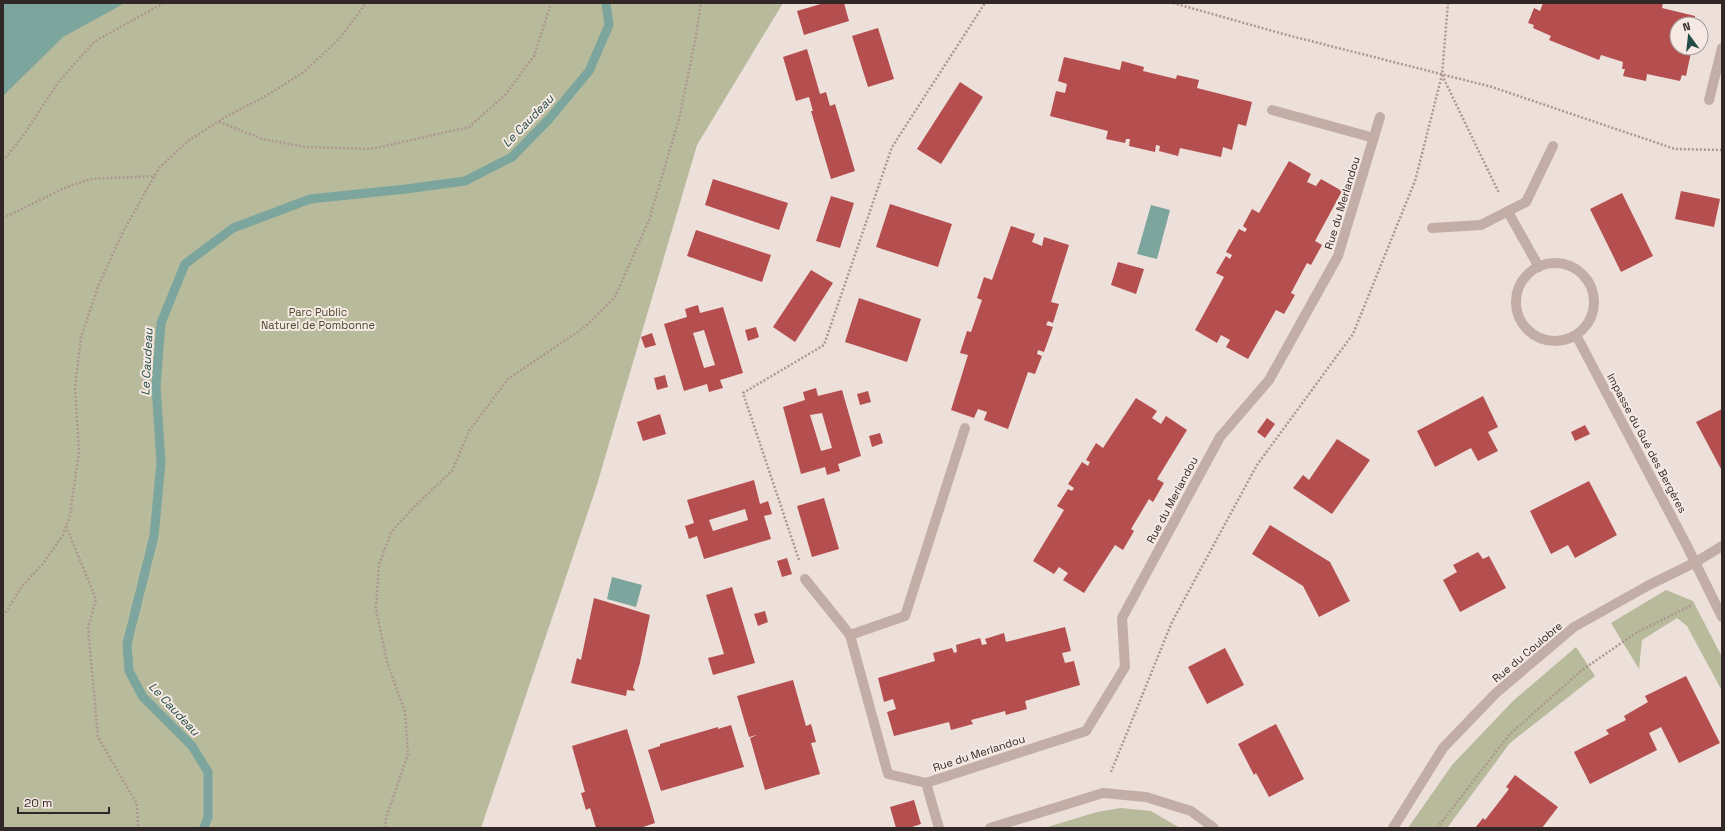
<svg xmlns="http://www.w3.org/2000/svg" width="1725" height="831" viewBox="0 0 1725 831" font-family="'Space Grotesk',sans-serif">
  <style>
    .green { fill: #b7ba9b }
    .water { fill: #7ca69d }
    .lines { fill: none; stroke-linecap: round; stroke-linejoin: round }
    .stream { stroke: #7ca69d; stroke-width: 9 }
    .building { fill: #b54f4f; fill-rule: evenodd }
    .path { stroke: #af9791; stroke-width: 2.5; stroke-dasharray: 2 2; stroke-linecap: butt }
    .service { stroke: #c3ada7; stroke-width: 10 }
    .minor { stroke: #c3ada7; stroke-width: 10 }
    .labels { text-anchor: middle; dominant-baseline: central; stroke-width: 4; stroke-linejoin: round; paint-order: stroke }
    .street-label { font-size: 11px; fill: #312726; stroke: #f6e9e4 }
    .park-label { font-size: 11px; fill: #484b2d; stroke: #f6e9e4 }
    .water-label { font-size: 12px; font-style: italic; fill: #224c45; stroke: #f6e9e4 }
  </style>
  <rect width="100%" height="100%" fill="#eddfd9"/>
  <path class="green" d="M3 3H783L697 145 596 488 481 828H3Z
    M1666 590 1693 601 1722 657V691L1687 626 1677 618 1642 640 1639 669 1611 623Z
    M1576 647 1595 676 1510 743 1447 828H1408L1452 765 1513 701Z
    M1121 808 1151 811 1180 828H1044L1097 812Z"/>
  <path class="water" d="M3 3H125L63 37 3 96Z
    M1151 205 1170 210 1157 259 1137 254Z
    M612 577 642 585 636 607 607 599Z"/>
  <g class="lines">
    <path class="stream" d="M204 828 208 817V772L192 746 143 697 129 671 127 644 154 536 161 462 156 386 161 323 185 264 233 228 310 199 406 189 465 181 512 157 550 118 589 71 609 25 606 3"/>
  </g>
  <path class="building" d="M824 3H844L849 21 804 35 797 11Z
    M1543 3H1663L1662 8 1695 16 1693 24H1677V48H1692L1686 76 1682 75 1680 81 1647 74 1646 81 1623 76 1625 69H1622L1623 62 1601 55 1599 60 1549 40 1551 36 1533 28 1534 25 1528 23 1534 8 1540 11Z
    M878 28 894 79 868 87 852 36Z
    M807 49 820 94 826 92 830 106 835 104 855 171 831 179 811 111H813L809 97 796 101 783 57Z
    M1064 57 1120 70 1122 61 1144 67 1143 71 1176 79 1177 75 1199 80 1197 88 1252 102 1246 126 1238 124 1232 150 1223 147 1221 157 1180 148 1178 156 1159 151 1160 146 1156 145 1155 152 1129 146 1130 139H1126L1125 143 1106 139 1108 131 1050 116 1056 91 1065 93 1067 84 1058 81Z
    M960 82 983 97 941 164 917 149Z
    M1289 161 1311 174 1307 182 1316 186 1321 179 1342 191 1315 241 1322 245 1311 265 1307 263 1291 293 1295 295 1284 314 1276 310 1248 359 1226 347 1230 340 1221 335 1217 343 1195 330 1224 277 1216 273 1226 256 1230 259 1232 255 1226 252 1239 229 1245 232 1247 229 1243 226 1252 209 1259 213Z
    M713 179 788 203 779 230 705 205Z
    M1681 191 1720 199 1714 227 1675 219Z
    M1622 193 1653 256 1621 272 1590 209Z
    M831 196 854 203 840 248 816 241Z
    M890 204 952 224 938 267 876 247Z
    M1011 226 1035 234 1032 242 1042 246 1044 237 1069 245 1051 302 1059 304 1053 323 1048 321 1046 325 1053 327 1044 352 1038 350 1037 354 1042 356 1035 374 1028 372 1008 429 984 420 987 412 978 409 974 418 951 410 968 355 960 353 967 331 971 332 982 300 977 298 984 277 992 280Z
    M696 230 771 255 762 282 687 256Z
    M1118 262 1144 269 1136 294 1111 285Z
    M811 270 833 283 795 342 773 327Z
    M859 298 921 319 907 362 845 342Z
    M698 305 700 313 723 307 743 373 720 380 723 388 709 392 707 384 684 391 664 324 687 317 685 309ZM704 330 715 365 704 368 693 333Z
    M756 327 759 337 748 341 745 330Z
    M652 333 656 345 645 348 641 337Z
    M665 375 668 387 657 390 654 378Z
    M816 388 818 396 842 390 861 456 838 464 840 471 827 475 825 467 801 474 783 407 805 400 803 392ZM822 413 832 448 821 451 810 415Z
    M868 391 871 402 860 405 857 394Z
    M1483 396 1498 427 1488 432 1498 451 1478 461 1471 448 1435 467 1417 431Z
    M1136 398 1157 411 1152 418 1161 424 1166 416 1187 430 1157 479 1164 483 1153 502 1149 499 1131 529 1134 531 1123 550 1115 545 1084 593 1063 580 1068 573 1059 567 1054 574 1033 561 1064 510 1057 506 1068 489 1072 491 1074 488 1068 484 1082 462 1088 466 1090 462 1086 460 1096 443 1103 448Z
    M1722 409V469H1721L1696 422Z
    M660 414 666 434 643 441 637 422Z
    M1267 418 1275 424 1265 438 1257 432Z
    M1585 425 1590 434 1575 441 1571 432Z
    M880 433 883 443 872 447 869 436Z
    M1337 439 1370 460 1332 514 1293 488 1303 475 1309 480Z
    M754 480 760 504 768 501 772 514 764 516 771 539 704 559 697 536 689 539 685 526 694 523 687 500ZM745 509 748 520 713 531 709 520Z
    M1589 481 1617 535 1575 558 1568 545 1551 554 1530 511Z
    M824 498 839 549 812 557 797 506Z
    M1270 525 1330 562 1350 601 1319 617 1303 586 1252 554Z
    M1478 552 1483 559 1489 556 1506 588 1460 612 1443 580 1457 572 1453 565Z
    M787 558 792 574 782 577 777 561Z
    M732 587 755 663 713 675 708 658 724 654 706 595Z
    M594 598 650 615 640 663 633 687 635 691 627 690 626 696 571 683 577 658 581 660Z
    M765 611 768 622 758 626 754 614Z
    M1065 627 1071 651 1062 653 1065 663 1074 661 1080 685 1025 701 1027 709 1006 715 1005 711 971 720 973 724 951 730 949 722 894 736 887 712 896 709 893 699 884 702 878 678 935 661 933 653 952 648 954 653 957 652 956 645 980 638 982 645 987 644 985 639 1004 633 1006 642Z
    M1225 648 1244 685 1207 704 1188 667Z
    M1686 676 1720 743 1679 763 1661 727 1649 733 1657 750 1590 784 1574 752 1609 734 1606 730 1626 720 1624 716 1648 702 1645 696Z
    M793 680 806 726 811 724 816 742 811 743 820 774 765 790 750 738 757 735 749 737 737 696Z
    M1276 724 1304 779 1269 797 1256 773 1254 775 1238 744Z
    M731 725 744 767 661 791 648 750 660 746V744L718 727V729Z
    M627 729 655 823 640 828H596L590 808 586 810 581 793 585 792 572 746Z
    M1515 775 1558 807 1542 828H1475L1483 818 1485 820 1509 789 1506 787Z
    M914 800 921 824 909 828H896L890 807Z"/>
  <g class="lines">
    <path class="path" d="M1173 3 1287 35 1492 87 1675 149 1722 150
      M1442 75 1499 193
      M219 122 263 139 305 147 371 149 469 127 505 95 534 56 550 7V3
      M3 161 25 133 59 81 95 41 164 3
      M3 218 67 187 90 179 155 176
      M66 526 96 599 88 628 98 737 137 804 138 828
      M799 560 743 393 824 345 892 147 985 3
      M3 616 23 585 42 565 63 535 70 515 79 452 75 387 81 337 99 284 124 230 159 168 188 141 227 116 264 97 304 72 340 38 366 3
      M1111 772 1172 622 1257 465 1353 334 1415 181 1442 75 1448 3
      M385 828 386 818 408 754 405 712 387 662 376 609 379 564 392 531 416 505 452 471 469 431 508 379 585 327 615 297 649 220 679 119 695 41 701 3
      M1437 828 1509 735 1582 670 1636 633 1692 605"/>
    <path class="service" d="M1709 100 1722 48
      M1508 212 1539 267
      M1432 228 1481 225 1526 202 1553 146"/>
    <path class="minor" d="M1272 110 1374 138
      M1516 302a39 39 0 1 1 78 0a39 39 0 1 1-78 0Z
      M1576 335 1686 544 1722 617
      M805 579 850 635
      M926 783 1086 731 1125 667 1122 618 1220 437 1269 380 1338 256 1380 117
      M939 828 926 783 888 774 850 635 905 616 965 428
      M990 828 1103 793 1146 797 1191 811 1214 828
      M1393 828 1443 748 1496 693 1574 627 1649 585 1696 562 1722 546"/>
  </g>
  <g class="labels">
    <g class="street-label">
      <text transform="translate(1342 203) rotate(-73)">Rue du Merlandou</text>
      <text transform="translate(1647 443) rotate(62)">Impasse du Gué des Bergères</text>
      <text transform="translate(1172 500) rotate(-62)">Rue du Merlandou</text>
      <text transform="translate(1527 652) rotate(-40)">Rue du Coulobre</text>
      <text transform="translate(979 753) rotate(-18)">Rue du Merlandou</text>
    </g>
    <g class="park-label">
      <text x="318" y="312">Parc Public<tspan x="318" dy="13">Naturel de Pombonne</tspan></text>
    </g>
    <g class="water-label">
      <text transform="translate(528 121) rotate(-46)">Le Caudeau</text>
      <text transform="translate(147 362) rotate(-87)">Le Caudeau</text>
      <text transform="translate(174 709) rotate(47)">Le Caudeau</text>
    </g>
  </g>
  <rect width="1725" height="831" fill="none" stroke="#312726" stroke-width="8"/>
  <g transform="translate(1689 36) rotate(345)"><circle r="19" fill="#f6e9e4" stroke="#a79b98"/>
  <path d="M0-3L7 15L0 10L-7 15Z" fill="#224c45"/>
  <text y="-6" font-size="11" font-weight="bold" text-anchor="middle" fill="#312726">N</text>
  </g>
  <path d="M18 807v6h91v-6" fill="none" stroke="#312726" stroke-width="2"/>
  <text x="24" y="807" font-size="12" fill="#312726" stroke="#f6e9e4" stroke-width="3" paint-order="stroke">20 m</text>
</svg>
